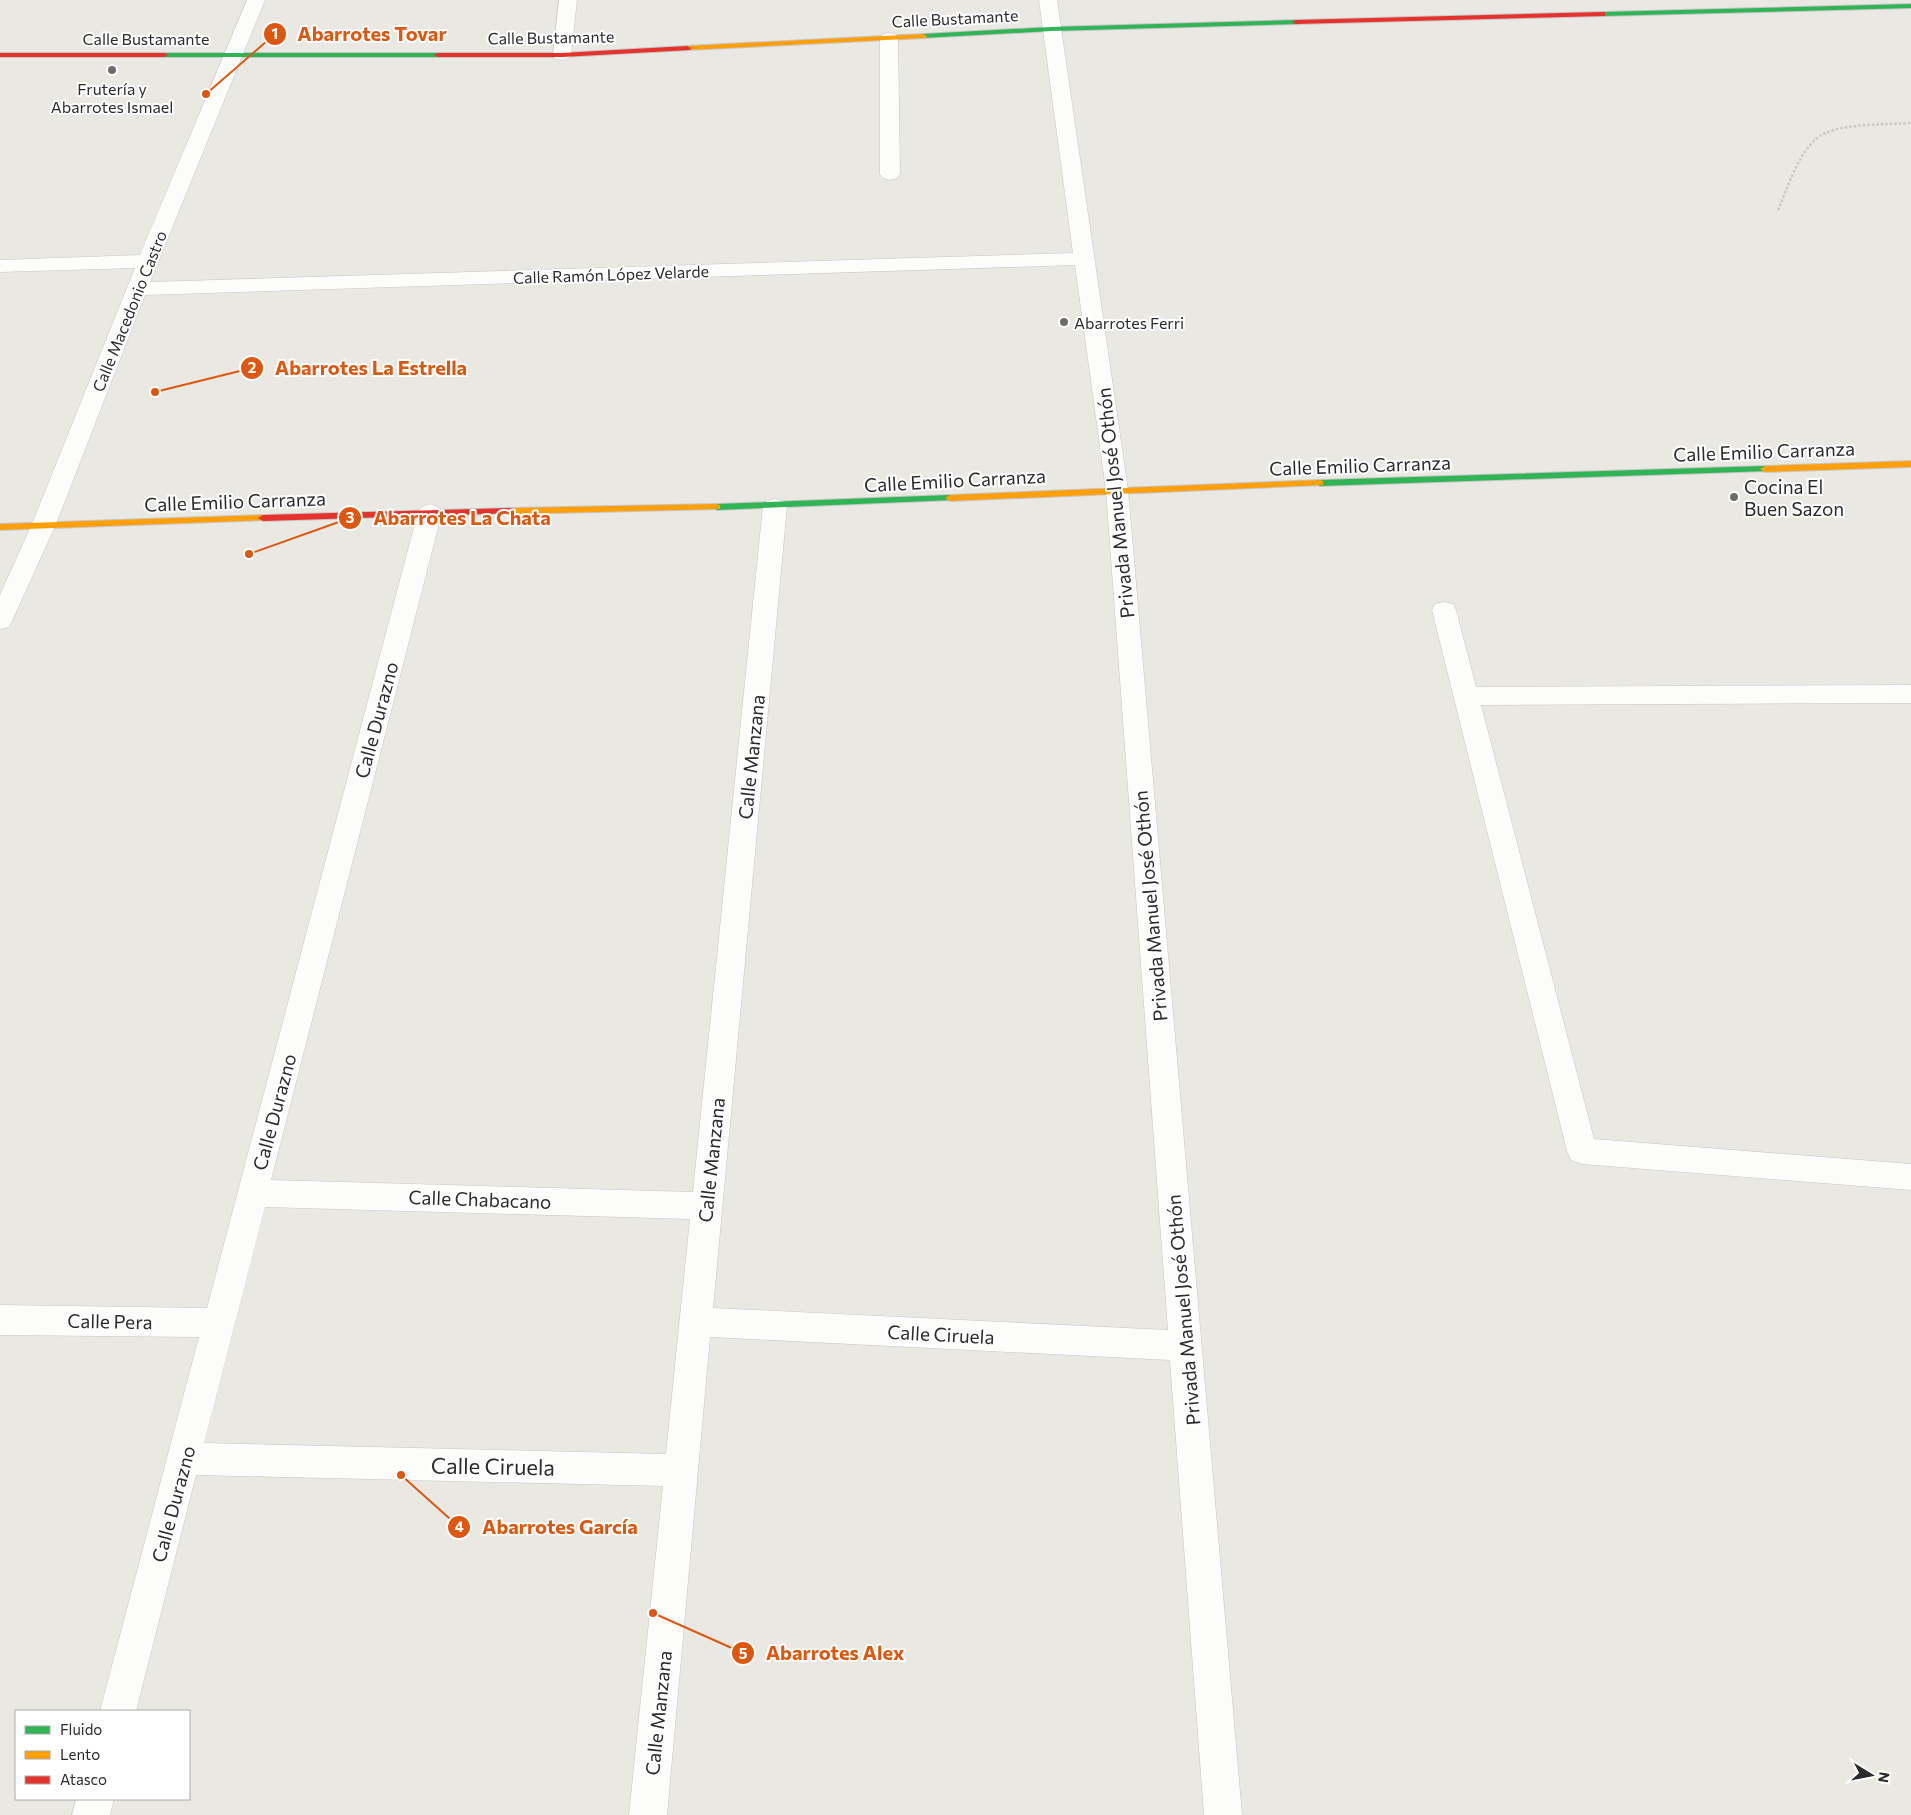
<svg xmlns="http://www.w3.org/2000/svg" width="1911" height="1815" viewBox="0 0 1911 1815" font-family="Commissioner,sans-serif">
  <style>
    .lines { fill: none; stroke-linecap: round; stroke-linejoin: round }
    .street-casing { stroke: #c7c6c6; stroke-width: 1 }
    .fast-casing { stroke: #c7c6c6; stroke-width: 2 }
    .slow-casing { stroke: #c7c6c6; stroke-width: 2 }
    .jam-casing { stroke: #c7c6c6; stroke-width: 2 }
    .path { stroke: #c8c8c7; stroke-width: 2.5; stroke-dasharray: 2.5 2; stroke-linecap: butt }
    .street { fill: #fcfcfb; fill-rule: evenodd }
    .fast { fill: #30b455; fill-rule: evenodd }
    .slow { fill: #ff9f0a; fill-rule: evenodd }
    .jam { fill: #e5322d; fill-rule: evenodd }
    .poi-dot { fill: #6e6d6b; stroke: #fff; stroke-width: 2 }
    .labels { text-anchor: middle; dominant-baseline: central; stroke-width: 4; stroke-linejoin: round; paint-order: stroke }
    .far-street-label { font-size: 16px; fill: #2b2b2b; stroke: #fff }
    .far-poi-label { font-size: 16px; fill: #2b2b2b; stroke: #fff }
    .street-label { font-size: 19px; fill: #2b2b2b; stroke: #fff }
    .poi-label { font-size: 19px; fill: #2b2b2b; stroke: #fff; text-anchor: start }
    .near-street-label { font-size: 22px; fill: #2b2b2b; stroke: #fff }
    .leader { fill: none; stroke: #df570e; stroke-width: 2 }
    .callout-dot { fill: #df570e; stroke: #fff; stroke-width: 2 }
    .mark-label { font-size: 15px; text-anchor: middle; font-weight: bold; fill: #fff }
    .callout-label { font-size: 20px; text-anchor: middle; font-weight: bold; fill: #df570e; stroke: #fff; stroke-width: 4; stroke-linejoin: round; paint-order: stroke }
  </style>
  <rect width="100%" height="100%" fill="#eae8e2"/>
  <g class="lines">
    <defs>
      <path id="street" d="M247 0H265L150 282 1073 253 1039 0H1057L1128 490 1242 1815H1204L1170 1360 710 1337 667 1815H629L663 1486 196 1475 136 1711H100L199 1337 0 1335V1305L207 1308 418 512 422 507 430 504 438 507 442 512 271 1180 693 1192 763 506 767 501 775 499 783 501 787 506 713 1308 1168 1330 1106 490 1075 265 145 295 56 524 12 621 9 627 0 629V595L32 524 135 268 0 272V260L140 255ZM265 1207 690 1219 666 1454 204 1443Z
        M559 0H577L571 55 568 59 562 60 556 59 553 55Z
        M889 33 895 34 898 38 900 174 897 178 890 180 883 178 880 174V38L883 34Z
        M1444 602 1453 604 1456 610 1476 687 1911 685V703L1481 705 1594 1139 1911 1164V1190L1582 1164 1571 1160 1567 1151 1432 610 1435 604Z
        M76 1799H114L110 1815H72Z"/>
      <path id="fast" d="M1911 4V8L1602 16 1598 14 1602 12Z
        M1296 20H1299V24L1051 31 923 38 919 36 923 34 1051 27Z
        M161 53H438L442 55 438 57H161Z
        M1765 466 1768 467V471L1320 486 1315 483 1320 480Z
        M950 495 955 498 953 500 717 510 712 507 717 504Z"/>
      <path id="slow" d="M923 34 927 36 926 38 687 50 683 48 687 46Z
        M1911 461V467L1765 472 1760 469 1765 466Z
        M1320 480 1323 481V485L950 501 945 498 950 495Z
        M717 504 720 505V509L512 514 507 511 512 508Z
        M263 515 266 516V520L0 530V524Z"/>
      <path id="jam" d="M1602 12H1605V16L1296 24 1292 22 1296 20Z
        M687 46 691 48 690 50 562 57H438L434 55 438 53H562Z
        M0 53H164L168 55 164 57H0Z
        M512 508 515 509V513L263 521 258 518 263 515Z"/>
    </defs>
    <use href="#street" class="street-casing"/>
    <use href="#fast" class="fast-casing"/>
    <use href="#slow" class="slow-casing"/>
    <use href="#jam" class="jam-casing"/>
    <path class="path" d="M1778 210C1788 187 1797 156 1816 139 1834 122 1887 125 1911 123"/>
    <use href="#street" class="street"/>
    <use href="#fast" class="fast"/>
    <use href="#slow" class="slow"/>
    <use href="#jam" class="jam"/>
  </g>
  <g class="poi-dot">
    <circle cx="112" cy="70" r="5"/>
    <circle cx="1064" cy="322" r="5"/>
    <circle cx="1734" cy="497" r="5"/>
  </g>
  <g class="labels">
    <g class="far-street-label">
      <text transform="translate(955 18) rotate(-3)">Calle Bustamante</text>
      <text transform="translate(551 37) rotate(-1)">Calle Bustamante</text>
      <text x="146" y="38">Calle Bustamante</text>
      <text transform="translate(611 274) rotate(-2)">Calle Ramón López Velarde</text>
      <text transform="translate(129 311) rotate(-68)">Calle Macedonio Castro</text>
    </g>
    <g class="far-poi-label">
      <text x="112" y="88">Frutería y<tspan x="112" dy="18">Abarrotes Ismael</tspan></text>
      <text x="1074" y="322" text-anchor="start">Abarrotes Ferri</text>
    </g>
    <g class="street-label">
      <text transform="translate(1764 451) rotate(-2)">Calle Emilio Carranza</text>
      <text transform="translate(1360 465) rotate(-2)">Calle Emilio Carranza</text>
      <text transform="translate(955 480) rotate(-3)">Calle Emilio Carranza</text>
      <text transform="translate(235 501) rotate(-2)">Calle Emilio Carranza</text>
      <text transform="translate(1115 503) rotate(-96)">Privada Manuel José Othón</text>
      <text transform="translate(376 720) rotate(-75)">Calle Durazno</text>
      <text transform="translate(751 757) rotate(-84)">Calle Manzana</text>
      <text transform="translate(1150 906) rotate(-95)">Privada Manuel José Othón</text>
      <text transform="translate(274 1112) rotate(-75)">Calle Durazno</text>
      <text transform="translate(711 1160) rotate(-84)">Calle Manzana</text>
      <text transform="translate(480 1199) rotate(2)">Calle Chabacano</text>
      <text transform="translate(1183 1310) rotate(-95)">Privada Manuel José Othón</text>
      <text transform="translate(110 1321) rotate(1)">Calle Pera</text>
      <text transform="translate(941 1334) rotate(3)">Calle Ciruela</text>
      <text transform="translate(173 1504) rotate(-75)">Calle Durazno</text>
      <text transform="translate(658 1713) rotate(-84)">Calle Manzana</text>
    </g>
    <g class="poi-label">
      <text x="1744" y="486">Cocina El<tspan x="1744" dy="22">Buen Sazon</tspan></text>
    </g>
    <g class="near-street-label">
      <text transform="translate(493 1466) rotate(1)">Calle Ciruela</text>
    </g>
  </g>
  <path class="leader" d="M206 94L275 34M155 392L252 368M249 554L350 518M401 1475L459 1527M653 1613L743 1653"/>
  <g class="callout-dot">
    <circle cx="206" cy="94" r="5"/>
    <circle cx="155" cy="392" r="5"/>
    <circle cx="249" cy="554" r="5"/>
    <circle cx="401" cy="1475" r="5"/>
    <circle cx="653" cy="1613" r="5"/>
    <circle cx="275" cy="34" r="12"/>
    <circle cx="252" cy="368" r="12"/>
    <circle cx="350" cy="518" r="12"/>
    <circle cx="459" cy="1527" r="12"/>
    <circle cx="743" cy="1653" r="12"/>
  </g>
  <g class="mark-label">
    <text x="275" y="39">1</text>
    <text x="252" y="373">2</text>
    <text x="350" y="523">3</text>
    <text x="459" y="1532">4</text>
    <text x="743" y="1659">5</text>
  </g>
  <g class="callout-label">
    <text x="372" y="41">Abarrotes Tovar</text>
    <text x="371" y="375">Abarrotes La Estrella</text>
    <text x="462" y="525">Abarrotes La Chata</text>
    <text x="560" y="1534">Abarrotes García</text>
    <text x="835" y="1660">Abarrotes Alex</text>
  </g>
  <rect x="15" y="1710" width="175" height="90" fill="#ffffff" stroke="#aaaaaa"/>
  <rect x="25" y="1726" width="25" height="8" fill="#30b455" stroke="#aaaaaa"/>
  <text x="60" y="1735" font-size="15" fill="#2b2b2b">Fluido</text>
  <rect x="25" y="1751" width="25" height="8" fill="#ff9f0a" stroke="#aaaaaa"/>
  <text x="60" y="1760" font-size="15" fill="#2b2b2b">Lento</text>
  <rect x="25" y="1776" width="25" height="8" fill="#e5322d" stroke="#aaaaaa"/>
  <text x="60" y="1785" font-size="15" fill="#2b2b2b">Atasco</text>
  <g transform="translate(1871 1775) rotate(100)" stroke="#ffffff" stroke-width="4" paint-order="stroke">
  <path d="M0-4L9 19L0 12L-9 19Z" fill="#2b2b2b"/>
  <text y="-8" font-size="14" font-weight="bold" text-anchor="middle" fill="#2b2b2b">N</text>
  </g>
</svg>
